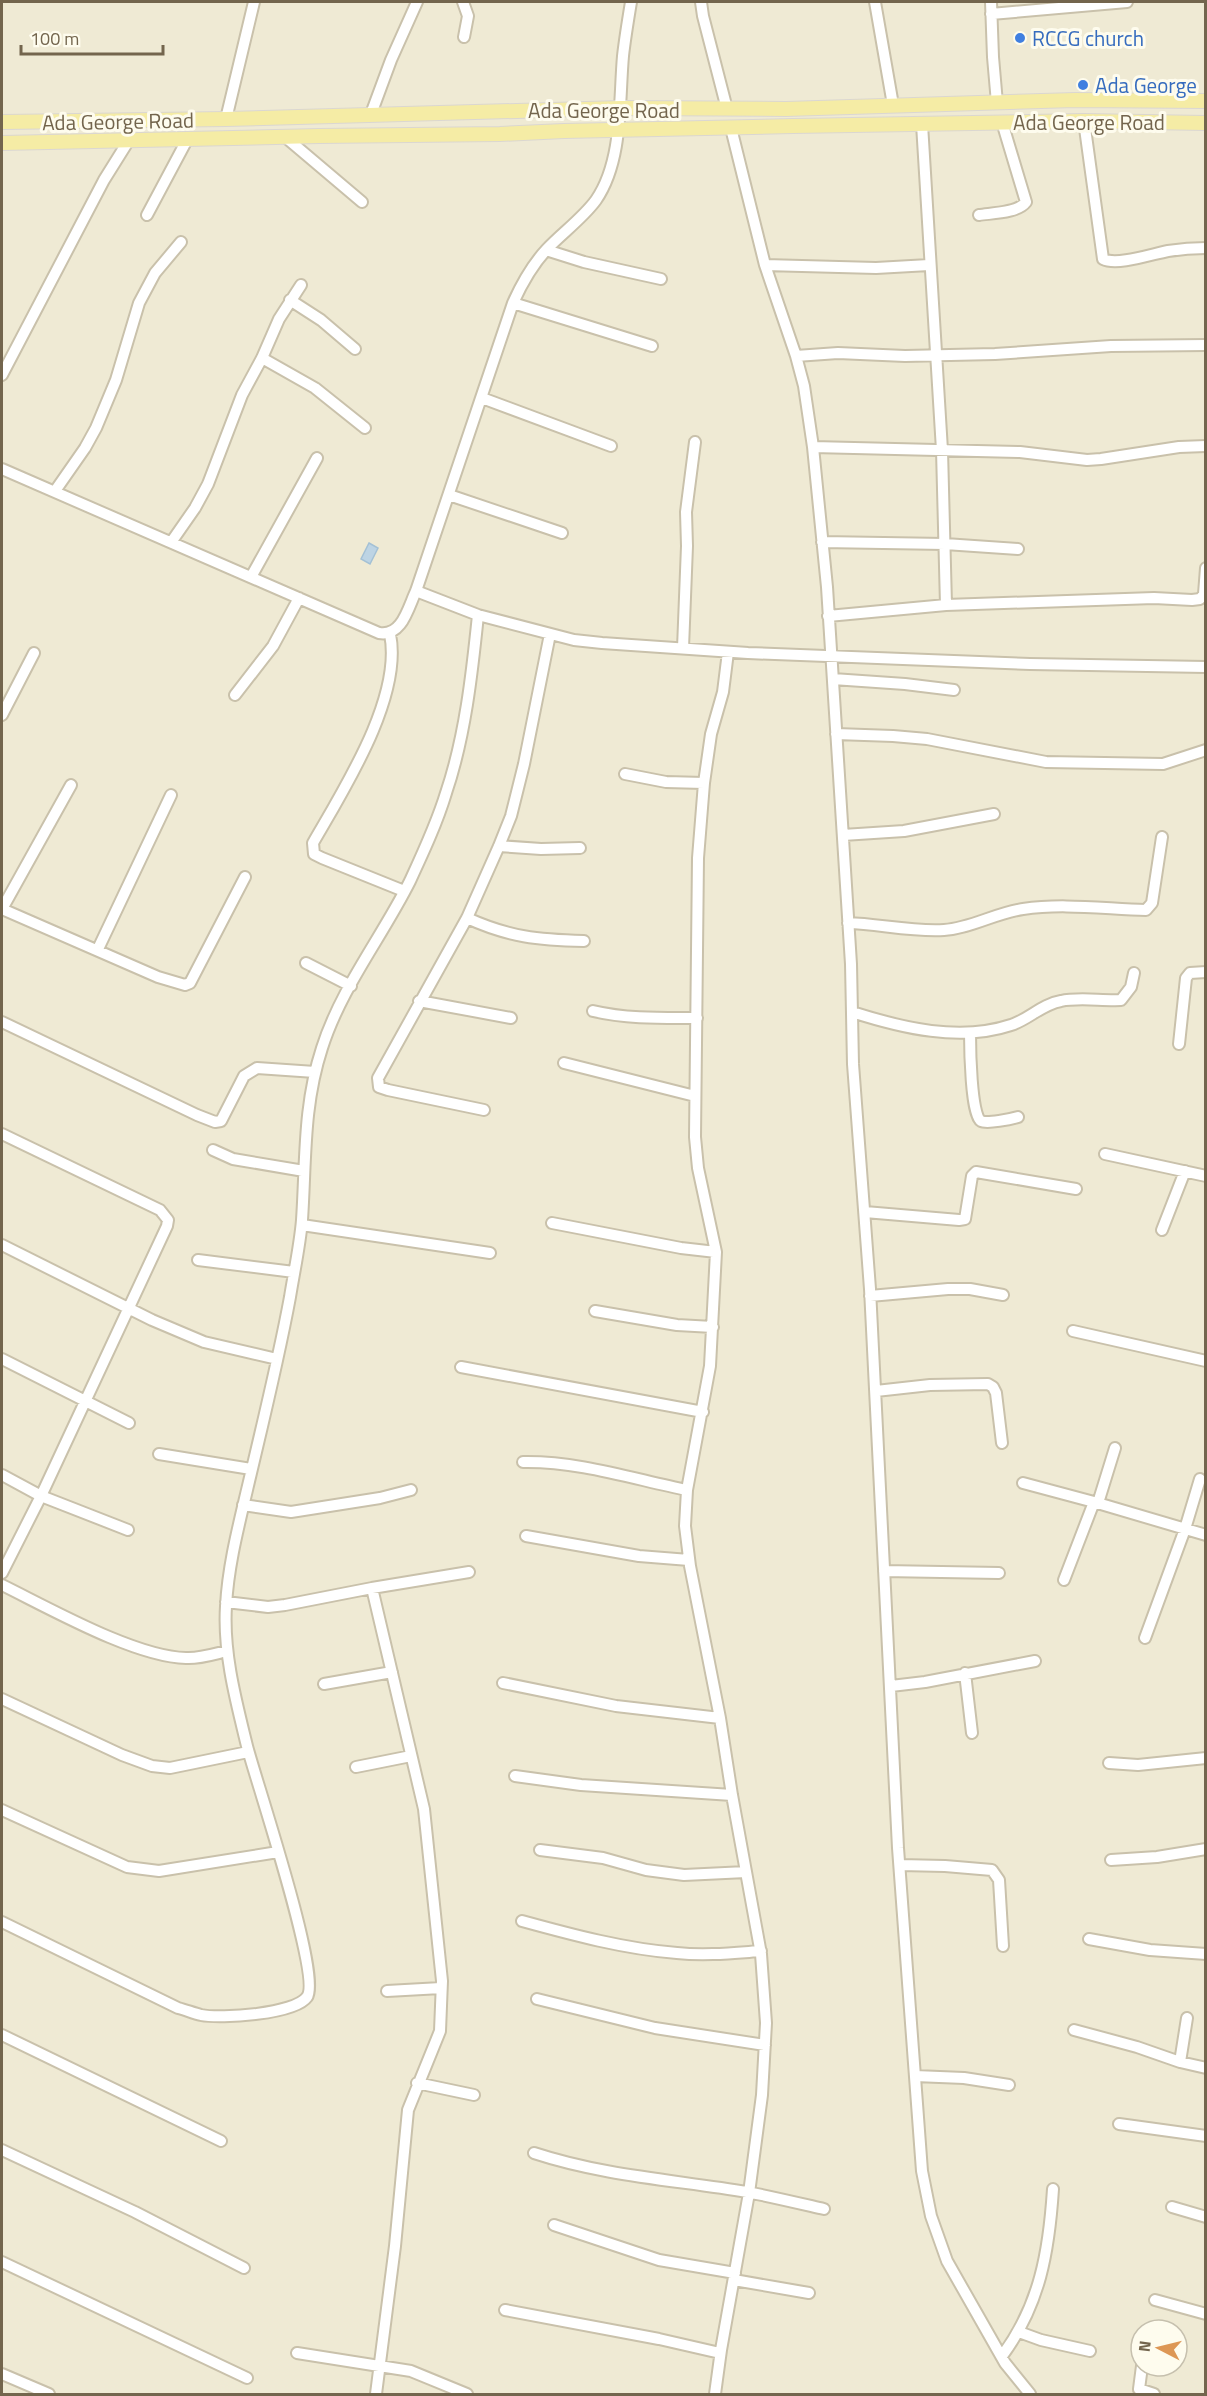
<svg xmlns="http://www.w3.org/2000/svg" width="1207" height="2396" viewBox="0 0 1207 2396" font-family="'Titillium Web',sans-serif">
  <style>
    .residential { fill: #efead4; fill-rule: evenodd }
    .water { fill: #bdd4e4; stroke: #a4c1d5; stroke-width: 1.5 }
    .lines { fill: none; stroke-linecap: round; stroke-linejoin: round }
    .minor-casing { stroke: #c9c1ab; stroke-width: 14 }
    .major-casing { stroke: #dbd7d1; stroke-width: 16 }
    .minor { stroke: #fff; stroke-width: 10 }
    .major { stroke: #f5eca5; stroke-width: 14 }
    .shop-dot { fill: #3f7fe0; stroke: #fefcee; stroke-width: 2 }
    .labels { text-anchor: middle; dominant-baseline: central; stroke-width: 6; stroke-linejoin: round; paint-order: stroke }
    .shop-label { font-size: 21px; fill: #366cbe; stroke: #fefcee; text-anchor: start }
    .street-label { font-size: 21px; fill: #73654d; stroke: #fefcee }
  </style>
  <rect width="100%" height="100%" fill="#fbf9e8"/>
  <path class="residential" d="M2 2H1205V2394H2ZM1141 2330H1177V2366H1141Z"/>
  <path class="water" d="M369 543 378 548 370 564 361 559Z"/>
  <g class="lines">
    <defs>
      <path id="minor" d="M463 2 468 16 464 37
        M701 2 703 16 727 109
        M875 2 893 105
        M991 2 993 57 997 103
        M991 14 1127 2
        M371 114 391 60 417 2
        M226 119 254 2
        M1084 121 1103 259C1117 266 1152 254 1168 251 1181 249 1193 248 1206 248
        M922 124 942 450 946 605
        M731 128 765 265 796 356 804 386 813 447 827 587 851 964 853 1064 870 1289 898 1848 922 2171 931 2216 947 2261 1005 2363 1030 2394
        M284 136 362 202
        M147 215 188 138
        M979 215C992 213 1018 213 1026 202L1002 122
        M546 250 584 262 661 279
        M765 265 876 268 929 265
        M290 300 321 320 355 349
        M513 303 652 346
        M796 356 838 353 905 356 995 354 1111 346 1206 345
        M262 358 315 388 365 428
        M2 375 104 180 129 140
        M482 398 611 446
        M813 447 1020 452 1087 460 1101 459 1179 447 1206 446
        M2 469 379 633C402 637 408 608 416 591L513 303C522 283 532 265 547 249 562 233 583 218 596 200 623 161 619 101 623 56 625 38 628 20 631 2
        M55 491 85 448 96 428 116 380 139 303 155 273 181 242
        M449 495 562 533
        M172 541 195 508 208 484 242 395 262 358 279 319 301 285
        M822 542 945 544 1018 549
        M251 577 317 458
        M416 591 478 615 574 640 602 643 748 653 1030 664 1206 667
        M828 616 946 605 1154 598 1192 600 1200 599 1204 594 1206 568
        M390 634C403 697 344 789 313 843L314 854 322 858 404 891
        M683 648 687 546 686 512 695 442
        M833 679 905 684 954 690
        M235 695 273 646 299 598
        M2 715 34 653
        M836 734 893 736 927 739 1046 762 1163 764 1206 750
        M625 774 666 782 704 783
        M71 785 2 909 158 977 185 985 190 983 245 877
        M843 835 904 831 994 814
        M499 846 541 849 580 848
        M467 918C509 937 538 940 584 941
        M848 923C879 924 912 932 944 930 972 928 995 913 1023 909 1063 903 1106 909 1146 910L1152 903 1162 837
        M98 949 171 795
        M306 963 351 986
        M419 1001 511 1018
        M593 1011C627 1019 662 1018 697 1018
        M852 1012C902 1028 960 1042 1011 1025 1028 1020 1042 1004 1061 1001 1078 997 1102 1001 1121 1000L1131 987 1134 973
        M2 1022 197 1115 215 1122 221 1121 244 1076 257 1068 315 1072
        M970 1033C970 1047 971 1116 981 1121 987 1124 1011 1119 1018 1117
        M1179 1044 1186 978 1190 973 1206 972
        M564 1063 695 1096
        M484 1110 388 1090 379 1087 378 1078 467 918 499 846 511 816 524 764 550 634
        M2 1134 160 1210 168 1220 167 1226 41 1496 2 1573
        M213 1150 233 1159 304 1171
        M1105 1154 1206 1176
        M865 1212 959 1220 965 1219 972 1176 976 1172 1076 1189
        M552 1223 681 1248 716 1252
        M302 1225 490 1253
        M1162 1230 1185 1171
        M2 1245 152 1320 204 1342 277 1359
        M198 1260 294 1272
        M870 1296 948 1289H970L1003 1295
        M595 1311 677 1325 713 1327
        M1073 1331 1206 1361
        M2 1359 129 1423
        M461 1367 703 1412
        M876 1391 930 1385 988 1384 993 1387 996 1393 1002 1443
        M159 1454 251 1469
        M523 1462C579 1461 633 1479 687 1490
        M2 1475 41 1496 128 1530
        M1023 1483 1094 1502
        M1098 1503 1115 1448
        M243 1505 291 1512 380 1498 411 1490
        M526 1536 639 1556 689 1560
        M884 1571 999 1573
        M1064 1580 1094 1502 1206 1535
        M2 1585C49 1608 135 1657 186 1658 199 1659 214 1654 227 1651
        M372 1588 424 1809 442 1981 440 2031 408 2110 395 2246 376 2394
        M226 1602 268 1607 285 1605 372 1588 469 1572
        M1145 1638 1185 1529 1200 1479
        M965 1673 972 1733
        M503 1683 616 1706 720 1718
        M324 1684 392 1672
        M891 1686 925 1682 1035 1661
        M2 1699 122 1755 152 1766 170 1768 248 1752
        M1109 1763 1138 1765 1206 1758
        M356 1767 411 1756
        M515 1776 581 1785 732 1795
        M2 1810 127 1867 159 1871 278 1852
        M540 1850 603 1858 646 1870 684 1875 746 1872
        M1111 1860 1157 1857 1206 1849
        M900 1865 945 1866 992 1870 999 1880 1003 1946
        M522 1921C573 1935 625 1949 677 1953 705 1956 733 1953 761 1951
        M2 1922 178 2008C186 2010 193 2013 201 2015 221 2019 295 2014 307 1997 322 1977 256 1781 247 1746 236 1701 223 1653 226 1606 228 1567 238 1528 247 1490 262 1426 278 1362 290 1297 294 1272 300 1245 302 1220 306 1160 303 1106 322 1048 341 988 382 937 410 881 423 853 437 823 446 793 465 737 472 674 478 615
        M1089 1939 1150 1950 1206 1954
        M387 1991 441 1988
        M537 1999 655 2028 765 2045
        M1074 2030 1137 2047 1180 2062 1206 2068
        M2 2035 221 2141
        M1180 2062 1187 2018
        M915 2076 964 2078 1009 2085
        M417 2083 474 2095
        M1119 2124 1206 2136
        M2 2150 135 2212 244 2268
        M534 2153C604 2176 675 2180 747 2192 773 2197 798 2203 824 2209
        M1172 2207 1206 2217
        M554 2225 659 2260 735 2273
        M2 2262 247 2378
        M734 2280 809 2293
        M1155 2300 1206 2314
        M505 2310 659 2339 720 2353
        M1019 2332 1041 2340 1090 2351
        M297 2353 411 2371 467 2394
        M1002 2356C1040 2305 1049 2251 1053 2189
        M1142 2366 1139 2389 1154 2394
        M2 2374 49 2394
        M715 2394 721 2350 749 2193 762 2095 766 2023 761 1954 732 1795 720 1718 690 1566 685 1526 687 1490 710 1366 716 1252 698 1168 695 1137 698 858 704 783 711 734 723 692 728 652"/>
      <path id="major" d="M2 122 226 119 621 108 786 109 1075 100 1206 101
        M2 143 319 136 500 134 564 131 793 126 1084 121 1206 123"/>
    </defs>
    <use href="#minor" class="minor-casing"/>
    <use href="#major" class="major-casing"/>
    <use href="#minor" class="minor"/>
    <use href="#major" class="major"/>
  </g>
  <g class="shop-dot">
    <circle cx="1020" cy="38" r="6"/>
    <circle cx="1083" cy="85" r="6"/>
  </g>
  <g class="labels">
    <g class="shop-label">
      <text x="1032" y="38">RCCG church</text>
      <text x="1095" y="85">Ada George</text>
    </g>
    <g class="street-label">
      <text x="604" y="110">Ada George Road</text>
      <text transform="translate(118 121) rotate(-1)">Ada George Road</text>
      <text x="1089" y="122">Ada George Road</text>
    </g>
  </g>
  <rect width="1207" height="2396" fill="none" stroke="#73654d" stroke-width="6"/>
  <g transform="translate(1159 2348) rotate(277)"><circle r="28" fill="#fefcee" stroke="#c6c0ae" stroke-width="1.5"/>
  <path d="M0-4.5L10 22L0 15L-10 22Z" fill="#dd9755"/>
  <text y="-9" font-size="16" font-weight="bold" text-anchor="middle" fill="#73654d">N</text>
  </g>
  <path d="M21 45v9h142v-9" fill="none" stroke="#73654d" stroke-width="3"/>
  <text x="30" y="45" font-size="18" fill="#73654d" stroke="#fefcee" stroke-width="4.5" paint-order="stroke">100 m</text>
</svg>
